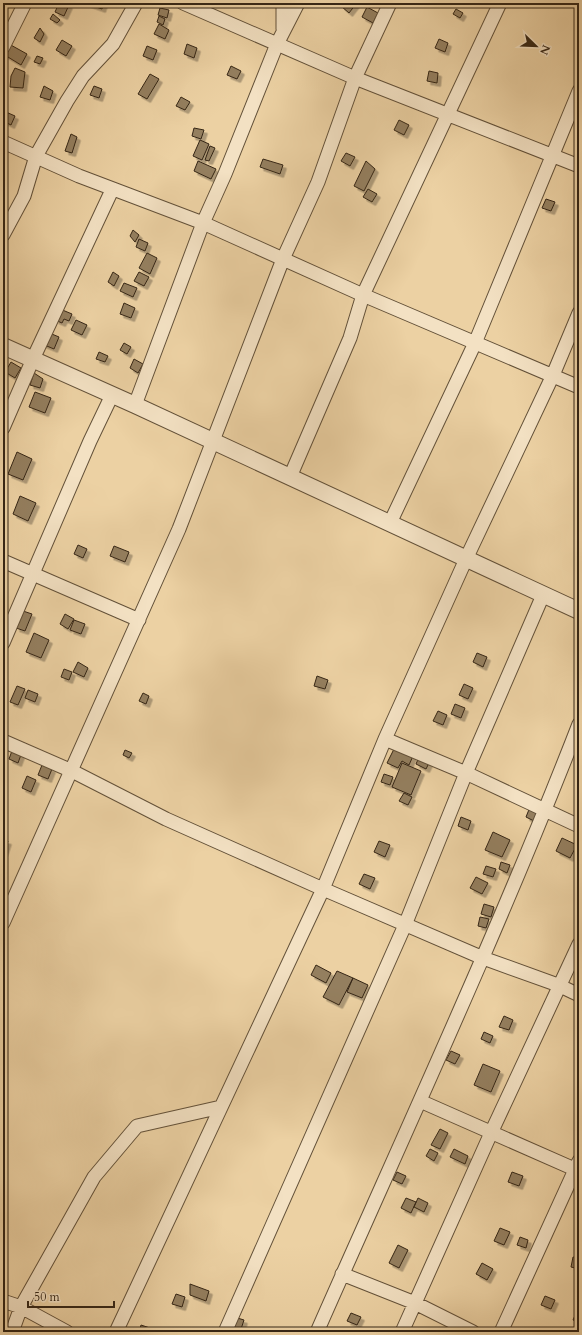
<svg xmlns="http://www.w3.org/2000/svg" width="582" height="1335" viewBox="0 0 582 1335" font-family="Cardo,serif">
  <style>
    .building { fill: #947f5f; stroke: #352616; filter: url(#shadow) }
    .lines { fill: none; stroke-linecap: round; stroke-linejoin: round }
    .minor-casing { stroke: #635139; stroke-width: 15 }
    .tertiary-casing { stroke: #635139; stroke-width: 18 }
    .minor { stroke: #f3e1c3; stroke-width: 13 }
    .tertiary { stroke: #f3e1c3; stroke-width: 16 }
  </style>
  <defs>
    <filter id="shadow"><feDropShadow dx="3.5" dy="3.5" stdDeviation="0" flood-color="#0004"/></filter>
  </defs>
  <rect width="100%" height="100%" fill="#ecd1a3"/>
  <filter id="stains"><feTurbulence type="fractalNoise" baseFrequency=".005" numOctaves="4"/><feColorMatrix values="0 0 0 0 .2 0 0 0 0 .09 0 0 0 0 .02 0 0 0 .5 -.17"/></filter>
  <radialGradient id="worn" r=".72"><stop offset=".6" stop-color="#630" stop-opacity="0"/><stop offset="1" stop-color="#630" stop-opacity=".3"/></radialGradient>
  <path class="building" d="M59 3 69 5 64 16 55 12Z
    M85 3H104L102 9Z
    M343 3H355L356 4 349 13 341 6Z
    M367 7 378 13 373 23 362 17Z
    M160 8 169 10 167 18 158 15Z
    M456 9 463 13 460 18 453 14Z
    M53 14 60 20 57 23 50 19Z
    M159 16 165 19 163 25 157 22Z
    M159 24 169 30 165 39 154 34Z
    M40 28 44 34 40 42 34 38Z
    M439 39 448 43 445 52 435 48Z
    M62 40 72 46 66 56 56 50Z
    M9 44 27 54 21 65 3 54Z
    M187 44 197 48 194 58 184 54Z
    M147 46 157 50 153 60 143 56Z
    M37 56 43 58 40 64 34 62Z
    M231 66 241 71 237 79 227 75Z
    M15 68 25 72 23 88 10 87 11 76Z
    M429 71 438 73 437 83 427 81Z
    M150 74 159 79 147 99 138 94Z
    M44 86 53 91 50 100 40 97Z
    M94 86 102 89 99 98 90 95Z
    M181 97 190 102 185 110 176 106Z
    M6 112 15 116 11 125 3 121Z
    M399 120 409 125 404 135 394 130Z
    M194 128 204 130 201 139 192 136Z
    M71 134 77 137 72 153 65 151Z
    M200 140 209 144 202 160 193 156Z
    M210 146 215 148 209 161 205 160Z
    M346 153 355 157 350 166 341 161Z
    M263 159 283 165 280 174 260 167Z
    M198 161 216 169 211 179 194 171Z
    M366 161 375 169 364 191 354 186Z
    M368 189 377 194 372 202 363 197Z
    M546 199 555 202 551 211 542 208Z
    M133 230 139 235 135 242 130 236Z
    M139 239 148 243 145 251 136 247Z
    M147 253 157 258 150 274 139 268Z
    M113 272 119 276 114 286 108 282Z
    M139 272 149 277 144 286 134 281Z
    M124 283 137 288 133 297 120 291Z
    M124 303 135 308 131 318 120 314Z
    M60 309 72 314 69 321 64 319 62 323 55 320Z
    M76 320 87 325 82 335 71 330Z
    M47 332 59 337 54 349 42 344Z
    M124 343 131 347 127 354 120 350Z
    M99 352 108 356 105 362 96 359Z
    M134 359 143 364 138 373 130 368Z
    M11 362 21 368 15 378 5 372Z
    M34 373 43 379 40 388 30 385Z
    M35 392 51 398 45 413 29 407Z
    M17 452 32 459 23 480 8 474Z
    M20 496 36 503 28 521 13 514Z
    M78 545 87 549 83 558 74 554Z
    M114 546 129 552 125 562 110 556Z
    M23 611 32 614 25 631 16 628Z
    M65 614 74 619 68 629 60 624Z
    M74 620 85 624 81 634 70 630Z
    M34 633 49 640 41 658 26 652Z
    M477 653 487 657 483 667 473 662Z
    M78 662 88 668 84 677 73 672Z
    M64 669 72 672 69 680 61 677Z
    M317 676 328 680 325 689 314 686Z
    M464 684 473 688 468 699 459 695Z
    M17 686 25 689 18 705 10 702Z
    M28 690 38 694 35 702 25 698Z
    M143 693 149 696 146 704 139 701Z
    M455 704 465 708 461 718 451 714Z
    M438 711 447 715 443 725 433 721Z
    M395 747 413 756 409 765 402 761 398 768 387 763Z
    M13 748 22 752 18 763 9 759Z
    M125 750 132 753 129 758 123 755Z
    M419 757 429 763 426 769 416 764Z
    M402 763 421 771 411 795 392 787Z
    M42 765 52 769 48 779 38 775Z
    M384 774 393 777 390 785 381 782Z
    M27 776 36 780 31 792 22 788Z
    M404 793 412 797 408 805 399 801Z
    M530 807 538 811 534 821 526 817Z
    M461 817 471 821 468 830 458 826Z
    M493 832 510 840 502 857 485 850Z
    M562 838 577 845 570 858 556 851Z
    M3 840 8 841 4 853 3 852Z
    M379 841 390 845 385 857 374 852Z
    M501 862 510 865 507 873 499 869Z
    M486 866 496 869 493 877 483 874Z
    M364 874 375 878 370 889 359 884Z
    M476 877 488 883 482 894 470 888Z
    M484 904 494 907 491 917 481 914Z
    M480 917 489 919 486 928 478 926Z
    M316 965 331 973 326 983 311 975Z
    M337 971 353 978 339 1005 323 997Z
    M353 978 368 985 362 998 347 992Z
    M504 1016 513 1020 509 1030 499 1027Z
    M484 1032 493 1036 490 1043 481 1039Z
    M451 1051 460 1055 455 1064 446 1060Z
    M483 1064 500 1071 491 1092 474 1085Z
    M440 1129 448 1133 440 1149 431 1145Z
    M430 1149 438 1153 434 1161 426 1156Z
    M454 1149 468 1156 465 1164 450 1157Z
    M397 1172 406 1176 402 1184 393 1180Z
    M512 1172 523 1176 519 1186 508 1182Z
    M406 1198 416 1202 411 1213 401 1208Z
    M418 1198 428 1203 424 1212 414 1207Z
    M500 1228 510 1232 504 1245 494 1241Z
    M520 1237 528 1240 526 1248 517 1245Z
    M398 1245 408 1250 399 1268 389 1263Z
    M573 1257 579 1258V1269L571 1267Z
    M482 1263 493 1269 487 1280 476 1274Z
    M190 1284 209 1291 206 1301 190 1295Z
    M176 1294 185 1297 182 1307 172 1304Z
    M545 1296 555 1300 551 1309 541 1305Z
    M351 1313 361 1317 357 1325 347 1321Z
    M576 1313 579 1314V1322L573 1320Z
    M234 1317 244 1320 240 1332 230 1329Z
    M141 1325 150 1328 149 1332H139Z"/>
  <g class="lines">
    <defs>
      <path id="minor" d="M183 3 355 78 579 166
        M283 29V3
        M3 47 25 3
        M3 142 79 176 203 223 363 295 579 387
        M3 235 24 196 36 156 67 101 83 76 113 44 136 3
        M135 405 203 223 225 174 277 44 298 3
        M3 428 33 359 112 190
        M290 477 350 338 363 295 500 3
        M390 523 475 343 579 91
        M3 561 139 620
        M3 643 90 441 112 395
        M385 739 466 773 579 826
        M3 741 72 771 166 819 323 889 483 958 558 985 579 995
        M3 923 179 529 283 259 318 182 355 78 390 3
        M420 1101 579 1171
        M342 1274 415 1303 473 1332
        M3 1301 21 1307 67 1332
        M12 1332 21 1307 94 1177 137 1126 221 1107
        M116 1332 323 889 385 739 466 559 553 375 579 313
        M225 1332 405 925 466 773 543 595
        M317 1332C406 1130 499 930 579 724
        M402 1332 491 1133 579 944
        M501 1332 579 1161"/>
      <path id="tertiary" d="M3 346 135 405 579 611"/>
    </defs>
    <use href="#minor" class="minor-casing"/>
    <use href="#tertiary" class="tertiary-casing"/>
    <use href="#minor" class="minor"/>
    <use href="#tertiary" class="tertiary"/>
  </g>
  <rect width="582" height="1335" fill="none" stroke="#ecd1a3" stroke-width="16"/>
  <rect x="4" y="4" width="574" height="1327" fill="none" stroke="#352616" stroke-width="2"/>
  <rect x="8" y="8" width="566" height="1319" fill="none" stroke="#352616"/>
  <g transform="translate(536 46) rotate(113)" stroke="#f3e1c3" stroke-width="3" paint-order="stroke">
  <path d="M0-3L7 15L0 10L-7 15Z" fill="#352616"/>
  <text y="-6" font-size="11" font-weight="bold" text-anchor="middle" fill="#352616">N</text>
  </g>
  <path d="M28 1301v6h86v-6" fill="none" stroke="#352616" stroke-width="2"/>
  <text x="34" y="1301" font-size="12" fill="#352616" stroke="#f3e1c3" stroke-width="3" paint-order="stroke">50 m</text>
  <rect width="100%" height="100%" filter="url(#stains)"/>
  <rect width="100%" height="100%" fill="url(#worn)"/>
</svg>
